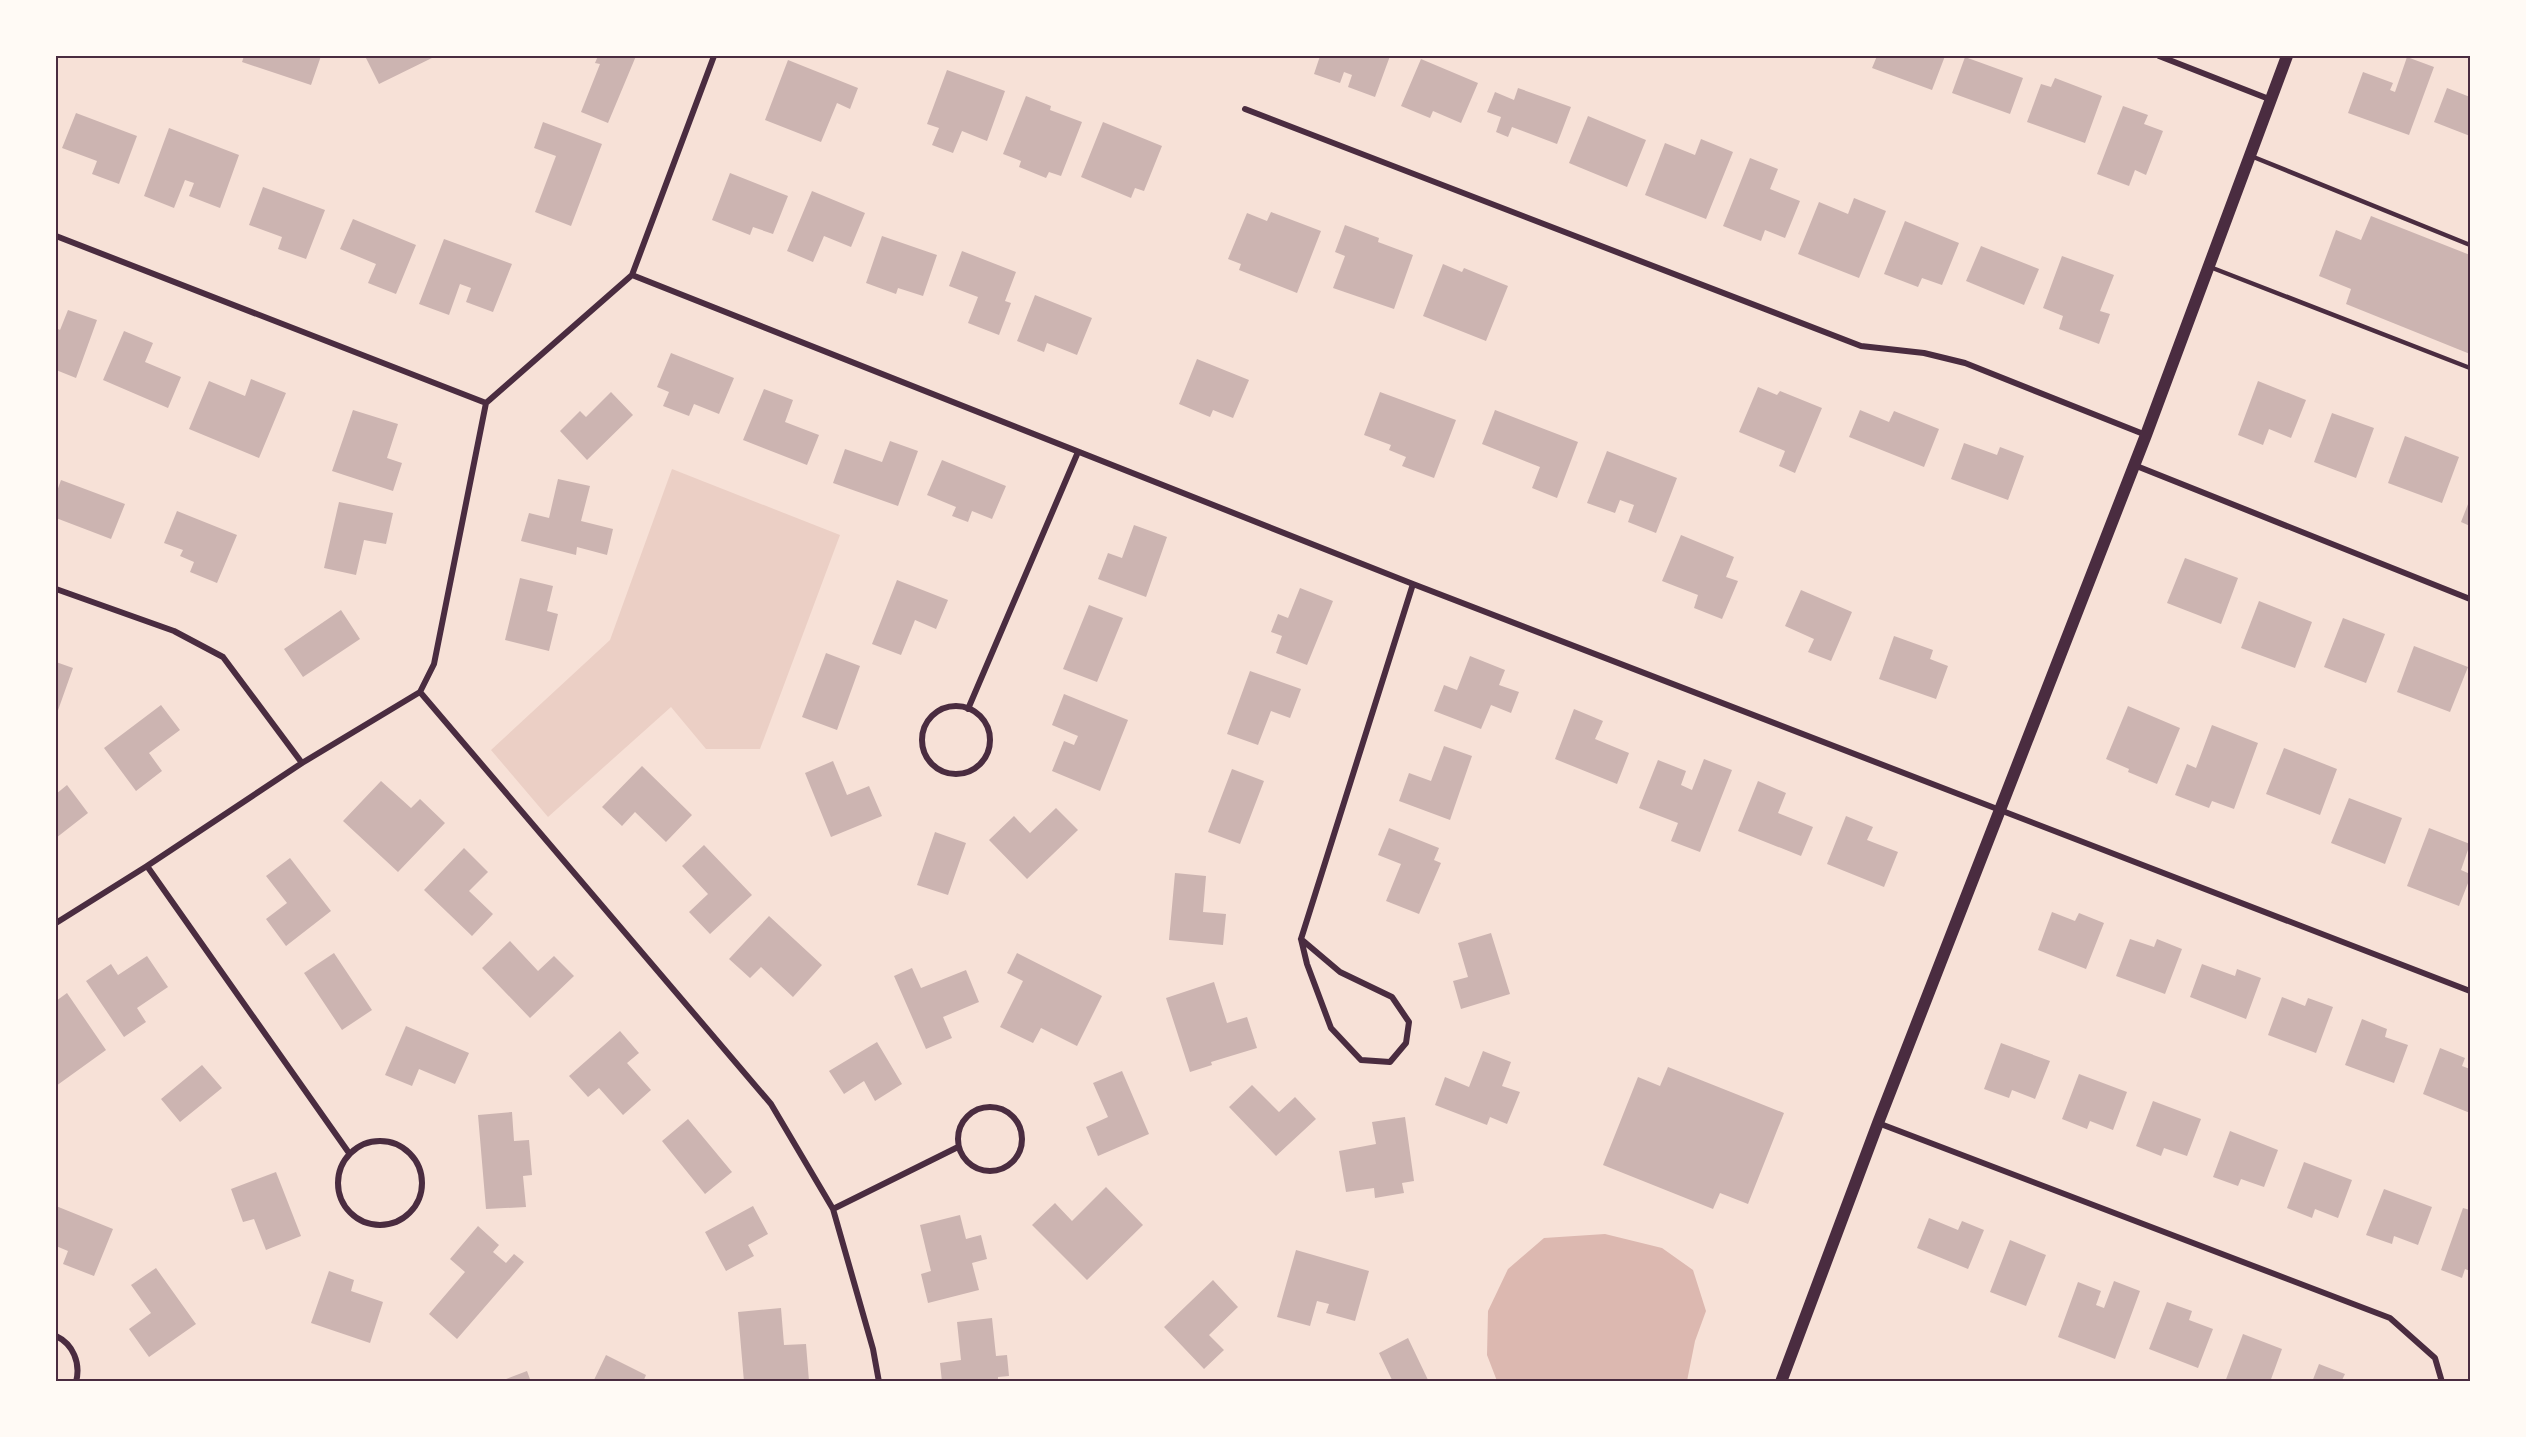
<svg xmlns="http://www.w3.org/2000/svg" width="2526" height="1437" viewBox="0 0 2526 1437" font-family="'Fira Sans',sans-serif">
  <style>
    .green { fill: #ebcfc5 }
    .water { fill: #dcb8b0 }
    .building { fill: #ccb4b1 }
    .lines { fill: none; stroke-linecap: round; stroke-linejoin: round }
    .service { stroke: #4a2c40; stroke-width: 4.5 }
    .minor { stroke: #4a2c40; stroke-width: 6 }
    .secondary { stroke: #4a2c40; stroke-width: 12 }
    .neatline { fill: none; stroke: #4a2c40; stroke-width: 2 }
  </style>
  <rect width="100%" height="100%" fill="#f7e1d7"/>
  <path class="green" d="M672 469 840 535 760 749H706L671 707 548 817 491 750 610 640Z"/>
  <path class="water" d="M1605 1234 1662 1248 1693 1270 1706 1311 1695 1341 1687 1381H1497L1487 1355 1488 1311 1508 1269 1544 1238Z"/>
  <path class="building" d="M244 56H321L311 85 242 62Z
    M365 56H436L379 84Z
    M598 56H636L608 123 581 112 600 64 595 63Z
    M1320 56H1390L1375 97 1348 87 1352 75 1344 72 1340 83 1314 74Z
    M1877 56H1945L1932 90 1872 68Z
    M1965 57 2023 78 2010 114 1952 93Z
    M2407 57 2434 67 2409 135 2348 113 2363 72 2393 83 2390 90 2395 92Z
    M1421 59 1478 83 1461 123 1433 111 1430 118 1401 106Z
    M788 60 858 88 850 109 837 103 821 142 765 120Z
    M947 70 1005 91 987 141 962 131 953 153 932 145 939 128 927 124Z
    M2055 78 2102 96 2085 143 2027 122 2041 84 2051 87Z
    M1518 88 1571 107 1557 144 1512 127 1508 137 1496 132 1501 117 1487 112 1495 92 1514 100Z
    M2447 88 2470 97V136L2434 122Z
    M1026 96 1051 106 1050 110 1082 122 1061 176 1049 172 1046 178 1019 167 1021 161 1003 154Z
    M2123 106 2148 115 2144 124 2163 131 2146 175 2135 170 2129 186 2097 174Z
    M76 113 137 136 119 184 92 174 97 161 62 148Z
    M1588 116 1646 140 1627 187 1569 163Z
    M543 122 602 144 571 226 535 212 556 156 534 148Z
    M1103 122 1162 146 1144 191 1135 188 1131 198 1081 177Z
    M169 128 239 155 220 208 189 196 194 183 185 180 174 208 144 196Z
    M1701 139 1733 152 1706 219 1645 195 1665 143 1695 155Z
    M1750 158 1778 169 1770 189 1800 201 1785 238 1765 230 1761 241 1723 226Z
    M730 173 788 196 773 234 753 227 750 235 712 220Z
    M263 187 325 210 306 259 278 249 282 237 249 225Z
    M812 191 865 213 851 247 824 236 813 262 787 251Z
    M1854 198 1886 211 1859 278 1798 254 1819 202 1848 214Z
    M1271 212 1321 231 1297 293 1239 270 1241 264 1228 259 1247 213 1267 221Z
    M2371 216 2470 255V354L2346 304 2351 289 2319 276 2336 230 2361 240Z
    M353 219 416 245 396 294 368 283 376 264 340 249Z
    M1905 221 1959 243 1942 285 1922 278 1918 287 1884 274Z
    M1345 225 1379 238 1378 242 1413 255 1394 309 1333 288 1345 256 1335 252Z
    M882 236 937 255 923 296 898 288 896 294 866 283Z
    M444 239 512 264 493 312 466 302 471 288 460 284 449 315 419 304Z
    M1981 246 2039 269 2024 305 1966 281Z
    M962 251 1016 272 1005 301 1011 303 999 335 968 323 978 297 949 286Z
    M2062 256 2114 275 2100 311 2110 314 2099 344 2059 329 2063 316 2043 308Z
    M1443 264 1462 272 1464 268 1508 286 1486 341 1423 316Z
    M1035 295 1092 318 1077 355 1047 343 1044 352 1017 341Z
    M68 310 97 320 76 378 56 370V328L60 330Z
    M124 331 153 343 145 362 181 377 168 408 103 380Z
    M671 353 734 378 719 414 694 404 689 416 663 406 669 392 657 387Z
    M1197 359 1249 380 1233 418 1213 410 1210 417 1179 404Z
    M251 379 286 393 259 458 189 429 209 381 245 396Z
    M2258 381 2306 400 2291 438 2269 429 2263 445 2238 435Z
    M1758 387 1777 395 1780 391 1822 408 1795 473 1779 466 1785 451 1739 432Z
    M764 389 793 400 785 422 819 435 807 465 743 440Z
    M611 392 633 415 587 460 560 431 580 411 586 417Z
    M1380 392 1456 420 1434 478 1402 466 1406 457 1389 450 1391 445 1364 435Z
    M353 410 398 424 387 458 402 463 393 491 332 471Z
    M1495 410 1578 442 1557 498 1532 488 1540 467 1482 444Z
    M1860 410 1889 422 1894 411 1939 429 1924 467 1849 437Z
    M2332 413 2374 428 2356 478 2314 462Z
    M2405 436 2459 457 2442 503 2388 483Z
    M890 441 918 451 898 506 833 483 845 449 882 462Z
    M1964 443 1997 455 2000 447 2024 456 2008 500 1951 479Z
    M1607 451 1677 478 1656 533 1628 522 1634 505 1620 500 1615 513 1587 503Z
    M942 460 1006 486 992 519 972 511 968 522 952 516 956 507 927 495Z
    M558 479 590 486 581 521 613 529 607 555 577 547 576 555 521 541 529 513 549 518Z
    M61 480 125 504 111 539 56 518V494Z
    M2470 499V526L2461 522Z
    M339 502 393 513 386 544 364 540 356 575 324 568Z
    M177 511 237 535 217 583 190 572 194 562 180 556 183 550 164 543Z
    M1134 525 1167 537 1146 597 1098 579 1108 553 1122 558Z
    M1681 535 1734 557 1726 577 1738 581 1722 619 1694 608 1698 595 1662 581Z
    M2185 558 2238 578 2221 624 2167 603Z
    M520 578 553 586 547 611 558 614 549 651 505 640Z
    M897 580 948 600 936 629 915 620 901 655 872 644Z
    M1300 588 1333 601 1307 665 1276 653 1282 636 1271 632 1278 614 1288 618Z
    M1801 590 1852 612 1831 661 1808 652 1814 639 1785 626Z
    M2259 601 2312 622 2295 668 2241 648Z
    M1089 605 1123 618 1097 682 1063 669Z
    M341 610 360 639 303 677 284 649Z
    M2343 618 2385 634 2366 683 2324 667Z
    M1894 636 1933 650 1930 659 1948 666 1936 699 1879 679Z
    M2414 646 2468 667 2450 712 2397 692Z
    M826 653 860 666 837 730 802 717Z
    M1470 656 1505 670 1499 685 1519 692 1511 713 1491 705 1481 729 1434 711 1444 685 1457 690Z
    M56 662 73 668 56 716Z
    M1250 671 1301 689 1290 718 1271 711 1258 745 1227 734Z
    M1064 694 1128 720 1100 791 1052 771 1064 741 1074 745 1078 736 1052 725Z
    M161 705 180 730 149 753 162 771 136 791 104 748Z
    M2128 706 2180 728 2157 784 2128 772 2129 769 2106 759Z
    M1574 709 1603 721 1595 739 1629 753 1617 784 1555 759Z
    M2212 725 2258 743 2234 809 2212 801 2209 808 2175 795 2187 764 2196 768Z
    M1444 746 1472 756 1450 820 1399 801 1409 773 1431 781Z
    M2284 748 2337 769 2320 815 2266 794Z
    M1704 759 1732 770 1700 852 1671 841 1678 823 1639 808 1658 760 1686 771 1681 785 1692 790Z
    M833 761 847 795 869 786 882 816 831 837 805 773Z
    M642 766 692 815 666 842 635 812 622 826 602 807Z
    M1232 769 1264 781 1240 844 1208 832Z
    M381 781 411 808 420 799 445 823 398 872 343 821Z
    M1758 781 1786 793 1778 813 1813 827 1801 856 1738 831Z
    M67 785 88 813 56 838V794Z
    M2349 798 2402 818 2385 864 2331 843Z
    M1056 808 1078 830 1027 879 989 840 1014 816 1030 833Z
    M1846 816 1873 827 1867 840 1898 852 1884 887 1827 864Z
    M1389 828 1439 848 1434 860 1441 863 1419 914 1386 901 1401 864 1378 855Z
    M2429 828 2470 844 2461 870 2470 874V878L2459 906 2407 886Z
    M935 832 966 843 948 895 917 885Z
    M704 845 752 895 710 934 689 912 708 894 682 866Z
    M464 848 488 872 469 891 493 914 472 936 424 890Z
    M290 858 331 911 286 946 266 919 287 903 266 876Z
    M1175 873 1206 876 1203 912 1226 914 1223 945 1169 940Z
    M2052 912 2075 921 2079 913 2104 923 2086 969 2038 950Z
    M769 916 822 965 793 997 761 967 750 978 729 959Z
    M1491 933 1510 994 1461 1009 1453 981 1468 977 1458 943Z
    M2130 939 2154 947 2157 939 2182 949 2165 994 2116 976Z
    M510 941 538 971 554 956 574 976 530 1018 482 968Z
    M334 953 372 1010 342 1030 304 973Z
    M1017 953 1102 996 1077 1046 1041 1028 1033 1043 1000 1027 1023 981 1007 973Z
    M147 956 168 987 137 1008 146 1022 124 1037 86 981 111 964 118 975Z
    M2202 964 2235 976 2237 969 2261 978 2246 1019 2190 997Z
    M912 968 921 988 966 970 979 1002 943 1017 952 1038 926 1049 894 976Z
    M1214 982 1227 1023 1247 1017 1257 1048 1211 1062 1212 1065 1190 1072 1166 998Z
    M67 993 106 1050 56 1086V1001Z
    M2282 997 2305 1006 2308 998 2333 1007 2316 1053 2268 1035Z
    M2362 1019 2387 1029 2385 1037 2408 1045 2394 1083 2345 1065Z
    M406 1026 469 1053 455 1084 419 1069 412 1086 385 1075Z
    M620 1031 639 1053 627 1063 651 1090 623 1115 599 1088 588 1097 569 1076Z
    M877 1042 902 1084 875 1101 864 1081 844 1094 829 1071Z
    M2001 1043 2050 1061 2035 1099 2012 1090 2009 1098 1984 1089Z
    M2440 1048 2465 1058 2462 1066 2470 1069V1113L2423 1094Z
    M1483 1051 1511 1062 1502 1086 1520 1092 1507 1124 1490 1117 1487 1125 1435 1105 1445 1077 1469 1087Z
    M202 1065 222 1088 180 1122 161 1099Z
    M1668 1067 1784 1113 1748 1204 1720 1193 1713 1209 1603 1165 1638 1077 1660 1086Z
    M1122 1071 1149 1134 1098 1156 1086 1127 1108 1117 1093 1083Z
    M2079 1074 2127 1092 2113 1130 2090 1121 2087 1129 2062 1119Z
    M1252 1085 1279 1112 1295 1097 1316 1119 1276 1156 1229 1107Z
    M2153 1101 2201 1119 2187 1156 2164 1148 2161 1156 2136 1146Z
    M512 1112 514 1141 529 1140 532 1175 523 1176 526 1207 486 1209 478 1115Z
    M1405 1117 1414 1181 1402 1183 1404 1193 1375 1198 1374 1188 1346 1192 1339 1151 1376 1144 1372 1122Z
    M688 1119 732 1172 705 1194 662 1141Z
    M2230 1131 2278 1150 2264 1187 2241 1179 2238 1186 2213 1177Z
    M2304 1162 2352 1180 2338 1218 2315 1209 2312 1218 2287 1208Z
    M276 1172 301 1236 266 1250 254 1219 243 1222 231 1189Z
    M1106 1187 1143 1225 1087 1280 1032 1225 1055 1203 1072 1221Z
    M2384 1189 2432 1207 2418 1245 2394 1236 2392 1244 2366 1235Z
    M56 1206 113 1229 94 1276 63 1264 68 1251 56 1246Z
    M753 1206 768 1234 748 1245 754 1256 726 1271 705 1232Z
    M2463 1208 2470 1210V1271L2465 1269 2462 1278 2441 1270Z
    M960 1215 966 1239 981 1235 987 1259 972 1263 979 1290 928 1303 921 1274 931 1271 920 1225Z
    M1929 1218 1958 1230 1962 1221 1984 1230 1968 1269 1917 1248Z
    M478 1226 499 1245 493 1252 506 1263 514 1254 524 1262 457 1339 429 1314 465 1272 450 1259Z
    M2010 1240 2046 1255 2026 1306 1990 1292Z
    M1296 1250 1369 1271 1355 1321 1326 1313 1329 1304 1317 1301 1310 1326 1277 1317Z
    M156 1268 196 1324 149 1357 129 1329 151 1313 131 1285Z
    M329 1271 354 1280 351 1291 383 1302 370 1343 311 1323Z
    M1213 1280 1238 1307 1209 1335 1224 1350 1204 1369 1164 1327Z
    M2114 1281 2140 1291 2115 1359 2058 1337 2078 1282 2101 1291 2096 1305 2104 1308Z
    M2167 1302 2192 1311 2189 1320 2213 1329 2198 1368 2149 1349Z
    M781 1308 784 1345 806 1344 809 1381 744 1382 738 1312Z
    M992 1318 996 1356 1007 1355 1009 1376 998 1377V1382H942L940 1363 961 1360 957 1322Z
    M2243 1334 2282 1349 2270 1382H2225Z
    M1408 1338 1429 1382H1393L1379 1353Z
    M606 1355 646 1375 643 1382H593Z
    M2319 1364 2345 1374 2341 1382H2312Z
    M527 1371 531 1382H501V1381Z"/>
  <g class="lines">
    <path class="service" d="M2251 156 2470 245
      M2210 267 2470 368"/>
    <path class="minor" d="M714 56 632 275 486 403 434 664 420 692 771 1104 833 1209 873 1349 879 1382
      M2159 56 2269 99
      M1245 109 1861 346 1924 353 1965 363 2146 435
      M56 236 486 403
      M632 275 1413 584 2470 991
      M2134 465 2470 599
      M56 589 174 631 223 657 302 763
      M922 740a34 34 0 1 1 68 0a34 34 0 1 1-68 0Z
      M968 709 1078 452
      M147 866 349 1153
      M56 923 147 866 302 763 420 692
      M1301 939 1340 972 1392 997 1409 1022 1406 1043 1390 1062 1361 1060 1331 1028 1307 964 1301 939 1413 584
      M958 1139a32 32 0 1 1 64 0a32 32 0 1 1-64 0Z
      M1878 1123 2390 1318 2435 1358 2442 1382
      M338 1183a42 42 0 1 1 84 0a42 42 0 1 1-84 0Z
      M833 1209 958 1147
      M56 1336C73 1344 81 1363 76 1382"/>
    <path class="secondary" d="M1781 1382 1878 1123 2146 435 2287 56"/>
  </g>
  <rect width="2526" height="1437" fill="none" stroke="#fffaf5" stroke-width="114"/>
  <rect x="57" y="57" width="2412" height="1323" class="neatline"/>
</svg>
